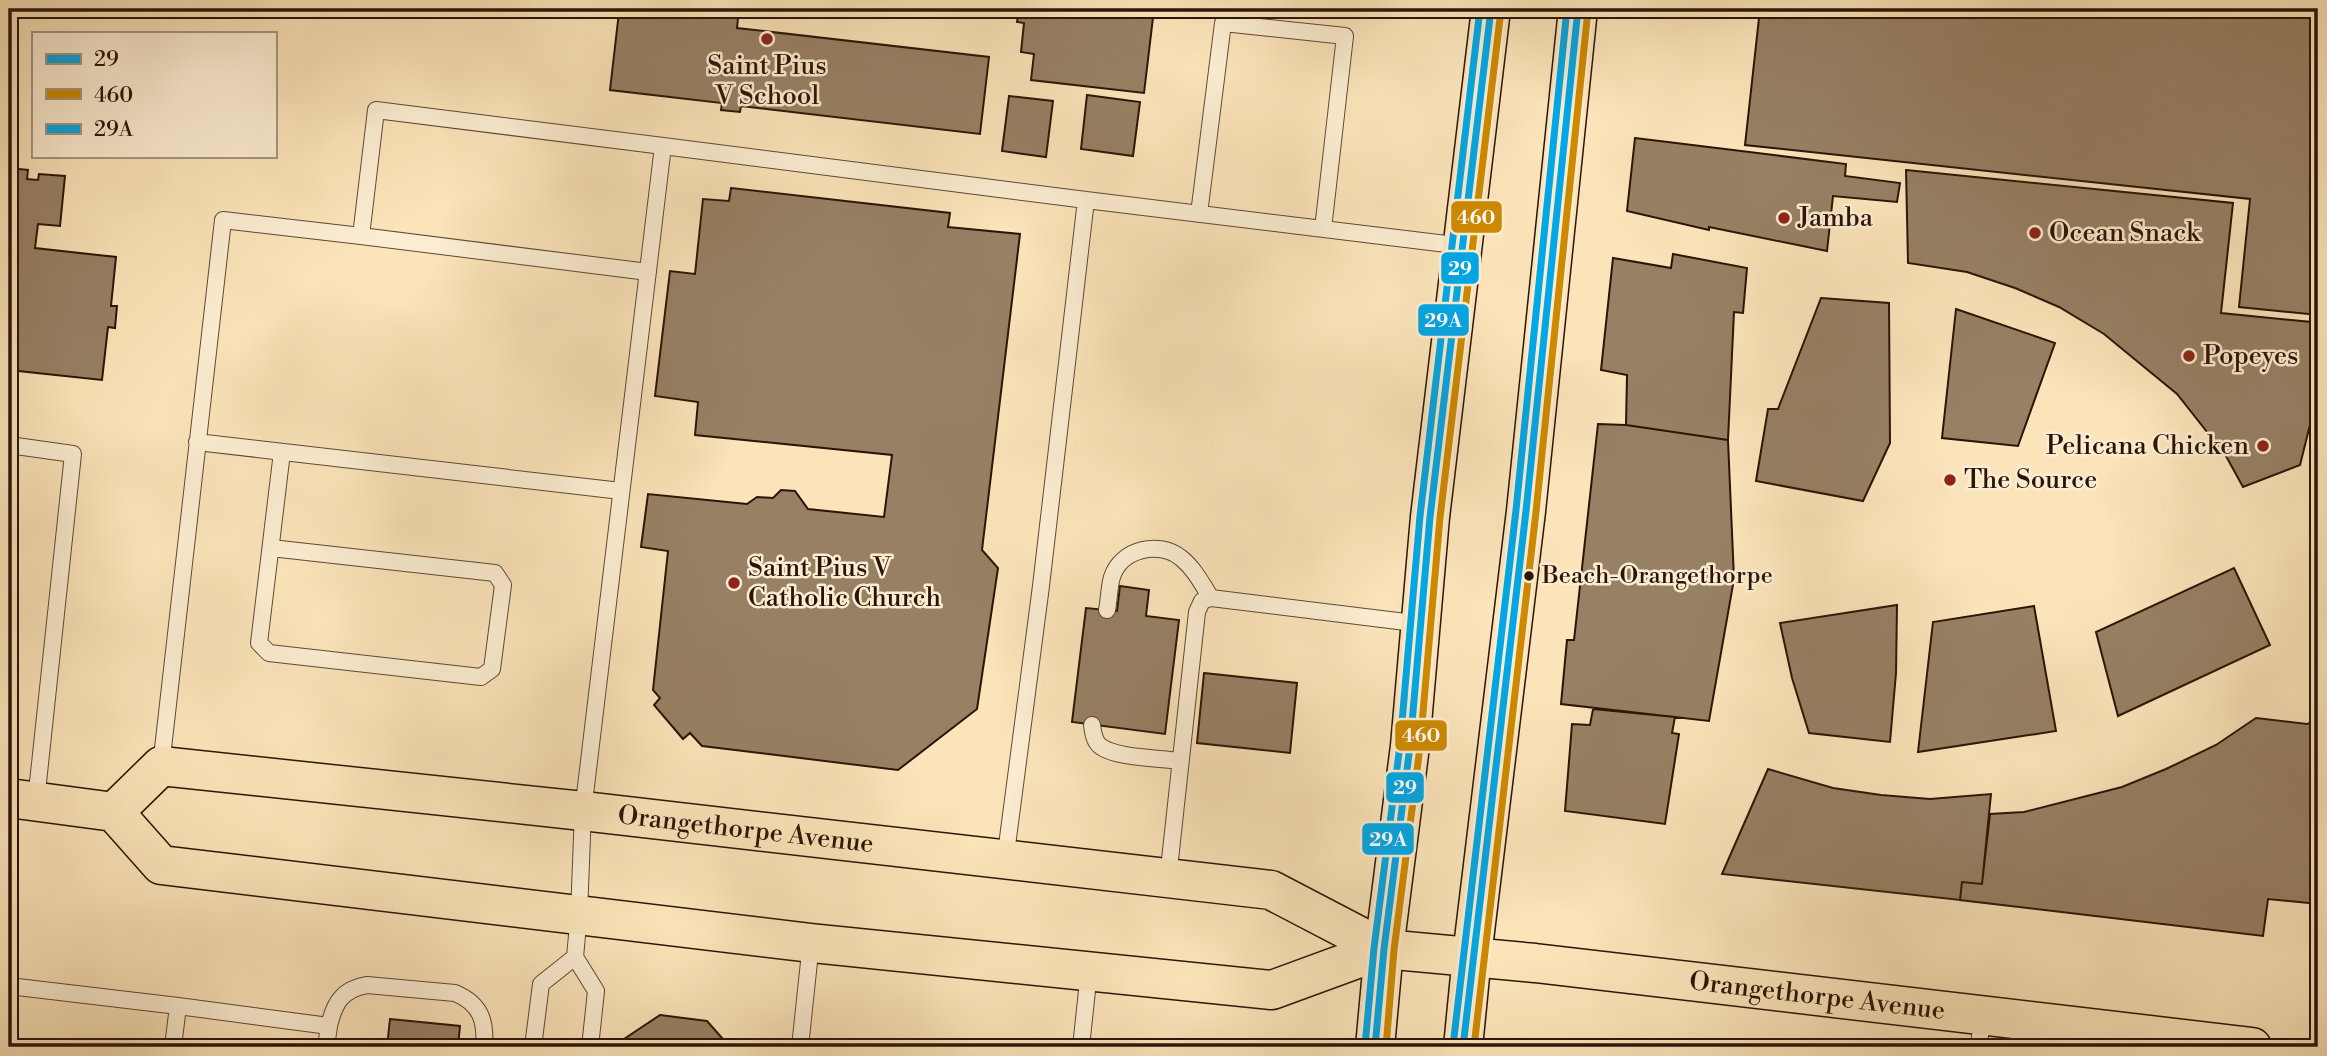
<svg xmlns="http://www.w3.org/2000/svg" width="2327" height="1056" viewBox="0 0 2327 1056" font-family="'Libre Bodoni',serif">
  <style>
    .green { fill: #d8c19c; stroke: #826a52; stroke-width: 2 }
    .building { fill: #978064; stroke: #2b1407; stroke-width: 2 }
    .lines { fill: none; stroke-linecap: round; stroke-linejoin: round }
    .lane-casing { stroke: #5f4834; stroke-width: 18 }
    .primary-casing { stroke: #2b1407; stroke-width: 41 }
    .lane { stroke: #fcedd2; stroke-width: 16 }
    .primary { stroke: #fbe4ba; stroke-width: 38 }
    .bus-1-casing { stroke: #fcedd2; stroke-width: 12 }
    .bus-2-casing { stroke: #fcedd2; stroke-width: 12 }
    .bus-3-casing { stroke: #fcedd2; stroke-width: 12 }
    .bus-1 { stroke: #02a7e6; stroke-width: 7 }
    .bus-2 { stroke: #ce8901; stroke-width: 7 }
    .bus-3 { stroke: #02a7e6; stroke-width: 7 }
    .poi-dot { fill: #8f2418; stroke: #fcedd2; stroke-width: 2.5 }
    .bus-dot { fill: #2b1407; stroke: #fcedd2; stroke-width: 2.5 }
    .labels { text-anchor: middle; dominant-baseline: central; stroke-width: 5; stroke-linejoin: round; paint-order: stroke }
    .bus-label { font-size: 24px; fill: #2b1407; stroke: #fcedd2; text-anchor: start }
    .poi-label { font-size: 26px; fill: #2b1407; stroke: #fcedd2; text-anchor: start }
    .street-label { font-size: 26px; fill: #2b1407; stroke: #fcedd2 }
    .line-badge { stroke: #fcedd2; stroke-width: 2.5 }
    .badge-label { font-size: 19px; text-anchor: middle; font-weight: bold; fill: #fff }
  </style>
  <rect width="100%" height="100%" fill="#fbe4ba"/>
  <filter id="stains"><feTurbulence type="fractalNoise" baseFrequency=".00286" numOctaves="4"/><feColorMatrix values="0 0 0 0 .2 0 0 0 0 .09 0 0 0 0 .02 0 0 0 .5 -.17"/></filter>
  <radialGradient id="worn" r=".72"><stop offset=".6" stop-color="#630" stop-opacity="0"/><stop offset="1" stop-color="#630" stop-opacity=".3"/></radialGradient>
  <path class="green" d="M131 9H204L200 15Z"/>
  <path class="building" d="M650 9H739L737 28 989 57 980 134 741 106 740 112 721 110 722 103 610 90 619 12 649 15Z
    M1019 9H1078V11L1090 13 1091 9H1154L1144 93 1031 80 1034 54 1021 52 1024 23 1017 22Z
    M1324 9H1376L1375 15Z
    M1760 9H2318V315L2239 307 2250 199 1745 145Z
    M1087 95 1140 102 1133 156 1081 149Z
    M1009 96 1053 101 1046 157 1002 151Z
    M1635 138 1846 164 1845 176 1900 183 1897 202 1833 196 1827 251 1709 227V230L1627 211Z
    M9 168 28 170 27 179 38 180 39 174 65 176 60 226 38 224 35 248 116 257 111 306H117L115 328 108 327 102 380 9 370Z
    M1906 170 2233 203 2221 313 2311 322 2310 335 2318 336V393L2300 465 2243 487 2226 456 2177 394 2104 334 2059 307 2015 288 1967 272 1908 263Z
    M731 188 950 213 948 227 1020 234 982 550 998 568 977 709 898 770 702 746 690 733 683 739 654 705 660 698 653 690 668 551 641 547 648 494 747 504 757 497 773 498 781 490 795 491 808 509 884 517 892 455 695 435 698 402 655 396 670 271 695 274 703 199 729 201Z
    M1673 254 1747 268 1743 313 1734 312 1728 440 1626 425 1627 375 1601 370 1613 258 1671 268Z
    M1821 298 1889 303 1890 443 1863 501 1756 481 1768 409H1778Z
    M1956 309 2055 343 2018 446 1942 438Z
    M1598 424 1626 425 1728 440 1734 579 1709 721 1561 704 1567 640H1574Z
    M2234 568 2270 645 2118 716 2096 632Z
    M1120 586 1149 590 1146 616 1179 620 1165 734 1072 722 1086 608 1117 611Z
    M1897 605 1896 673 1890 742 1809 733 1792 678 1780 623Z
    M2034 606 2056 731 1918 752 1933 622Z
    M1204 673 1297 683 1290 753 1197 743Z
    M1593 709 1675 717 1672 733 1679 734 1665 824 1565 811 1572 724 1590 725Z
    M2256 718 2307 724 2318 720V904L2268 899 2263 936 1960 900 1962 882 1982 884 1990 814 2024 812 2122 787 2166 769 2216 745Z
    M1768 769 1833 788 1881 795 1930 799 1991 794 1982 884 1962 882 1960 900 1722 874Z
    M660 1015 707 1021 730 1047H623L624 1039Z
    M390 1019 460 1026 458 1047H387Z"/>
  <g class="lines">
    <defs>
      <path id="lane" d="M1199 214 1223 23 1345 36 1323 229
        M361 236 648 272
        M197 442 621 491
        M9 445 73 454 36 801
        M271 548 495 573 503 585 492 669 481 677 269 653 259 643 282 452
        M1107 610C1109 600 1109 587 1112 577 1121 549 1159 540 1181 558 1194 568 1202 584 1211 598
        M1092 725C1093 732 1094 741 1100 746 1115 758 1159 758 1179 761
        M161 766 223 220 361 236 376 110 663 146
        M1005 861 1041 586 1086 200 1463 246
        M1168 878 1197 612 1202 601 1211 598 1422 624
        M9 986 178 1006 173 1047
        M178 1006 329 1026 326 1047
        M329 1026C334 1004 342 989 367 985L455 993C481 1004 486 1021 484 1047
        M533 1047 541 984 575 957
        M590 1047 596 991 575 957 579 914 583 811 663 146 1086 200
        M800 1047 811 943
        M1081 1047 1089 972
        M1979 1047 1982 1016"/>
      <g id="primary">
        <path d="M9 798 114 812 161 865 811 943 1272 990 1384 949"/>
        <path id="s1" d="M114 812 161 766 583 811 1271 890 1384 949 1535 963 2252 1047"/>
        <path d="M1375 1047 1384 949 1410 746 1430 517 1491 9"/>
        <path d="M1463 1047 1472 956 1526 511 1578 9"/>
      </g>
    </defs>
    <use href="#lane" class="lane-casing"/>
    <use href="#primary" class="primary-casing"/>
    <use href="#lane" class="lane"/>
    <use href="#primary" class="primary"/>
    <defs>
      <path id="bus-1" d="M1375 1047 1384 949 1410 746 1430 517 1491 9
        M1463 1047 1526 511 1578 9"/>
      <path id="bus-2" d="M1386 1047 1394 950 1420 747 1440 518 1501 10
        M1474 1047 1536 512 1588 10"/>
      <path id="bus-3" d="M1365 1046 1374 948 1400 745 1420 516 1480 9
        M1453 1046 1516 510 1567 9"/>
    </defs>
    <use href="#bus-1" class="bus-1-casing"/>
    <use href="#bus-2" class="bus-2-casing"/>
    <use href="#bus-3" class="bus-3-casing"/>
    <use href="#bus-1" class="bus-1"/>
    <use href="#bus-2" class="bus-2"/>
    <use href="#bus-3" class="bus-3"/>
  </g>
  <g class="poi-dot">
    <circle cx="767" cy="39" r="7"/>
    <circle cx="1784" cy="218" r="7"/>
    <circle cx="2035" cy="233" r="7"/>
    <circle cx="2189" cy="356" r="7"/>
    <circle cx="2263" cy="446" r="7"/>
    <circle cx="1950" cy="480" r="7"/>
    <circle cx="734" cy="583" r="7"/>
  </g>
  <circle class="bus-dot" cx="1529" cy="576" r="6"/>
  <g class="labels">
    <g class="bus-label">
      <text x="1542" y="576">Beach-Orangethorpe</text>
    </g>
    <g class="poi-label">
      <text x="767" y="66" text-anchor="middle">Saint Pius<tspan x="767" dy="30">V School</tspan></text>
      <text x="1798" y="218">Jamba</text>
      <text x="2049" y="233">Ocean Snack</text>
      <text x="2203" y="356">Popeyes</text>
      <text x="2249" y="446" text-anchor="end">Pelicana Chicken</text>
      <text x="1964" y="480">The Source</text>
      <text x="748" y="568">Saint Pius V<tspan x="748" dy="30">Catholic Church</tspan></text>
    </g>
    <g class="street-label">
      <text stroke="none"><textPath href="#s1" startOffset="654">Orangethorpe Avenue</textPath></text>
      <text stroke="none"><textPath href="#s1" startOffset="1746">Orangethorpe Avenue</textPath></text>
    </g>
  </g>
  <g class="line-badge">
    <rect x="1450" y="200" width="53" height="34" rx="7" fill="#ce8901"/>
    <rect x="1440" y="251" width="40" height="34" rx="7" fill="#02a7e6"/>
    <rect x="1417" y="303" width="53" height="34" rx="7" fill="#02a7e6"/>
    <rect x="1394" y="719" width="54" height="33" rx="7" fill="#ce8901"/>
    <rect x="1385" y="771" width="40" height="33" rx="7" fill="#02a7e6"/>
    <rect x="1361" y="822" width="54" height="34" rx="7" fill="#02a7e6"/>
  </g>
  <g class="badge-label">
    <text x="1476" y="224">460</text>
    <text x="1460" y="275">29</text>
    <text x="1443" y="327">29A</text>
    <text x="1421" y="742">460</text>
    <text x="1405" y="794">29</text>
    <text x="1388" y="846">29A</text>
  </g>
  <rect width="2327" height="1056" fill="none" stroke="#fbe4ba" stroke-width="35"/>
  <rect x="10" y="10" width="2306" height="1035" fill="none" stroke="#2b1407" stroke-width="3.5"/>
  <rect x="18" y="18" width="2292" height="1021" fill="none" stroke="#2b1407" stroke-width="2"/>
  <rect x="32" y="32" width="245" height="126" fill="#fcedd2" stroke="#a89681" stroke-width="2"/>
  <rect x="46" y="54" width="35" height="10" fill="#02a7e6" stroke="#a89681" stroke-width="2"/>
  <text x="94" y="66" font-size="21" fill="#2b1407">29</text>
  <rect x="46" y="89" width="35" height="10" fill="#ce8901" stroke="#a89681" stroke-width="2"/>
  <text x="94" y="102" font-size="21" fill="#2b1407">460</text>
  <rect x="46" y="124" width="35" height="10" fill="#02a7e6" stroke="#a89681" stroke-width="2"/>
  <text x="94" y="136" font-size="21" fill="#2b1407">29A</text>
  <rect width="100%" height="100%" filter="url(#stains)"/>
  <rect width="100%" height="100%" fill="url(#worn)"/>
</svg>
